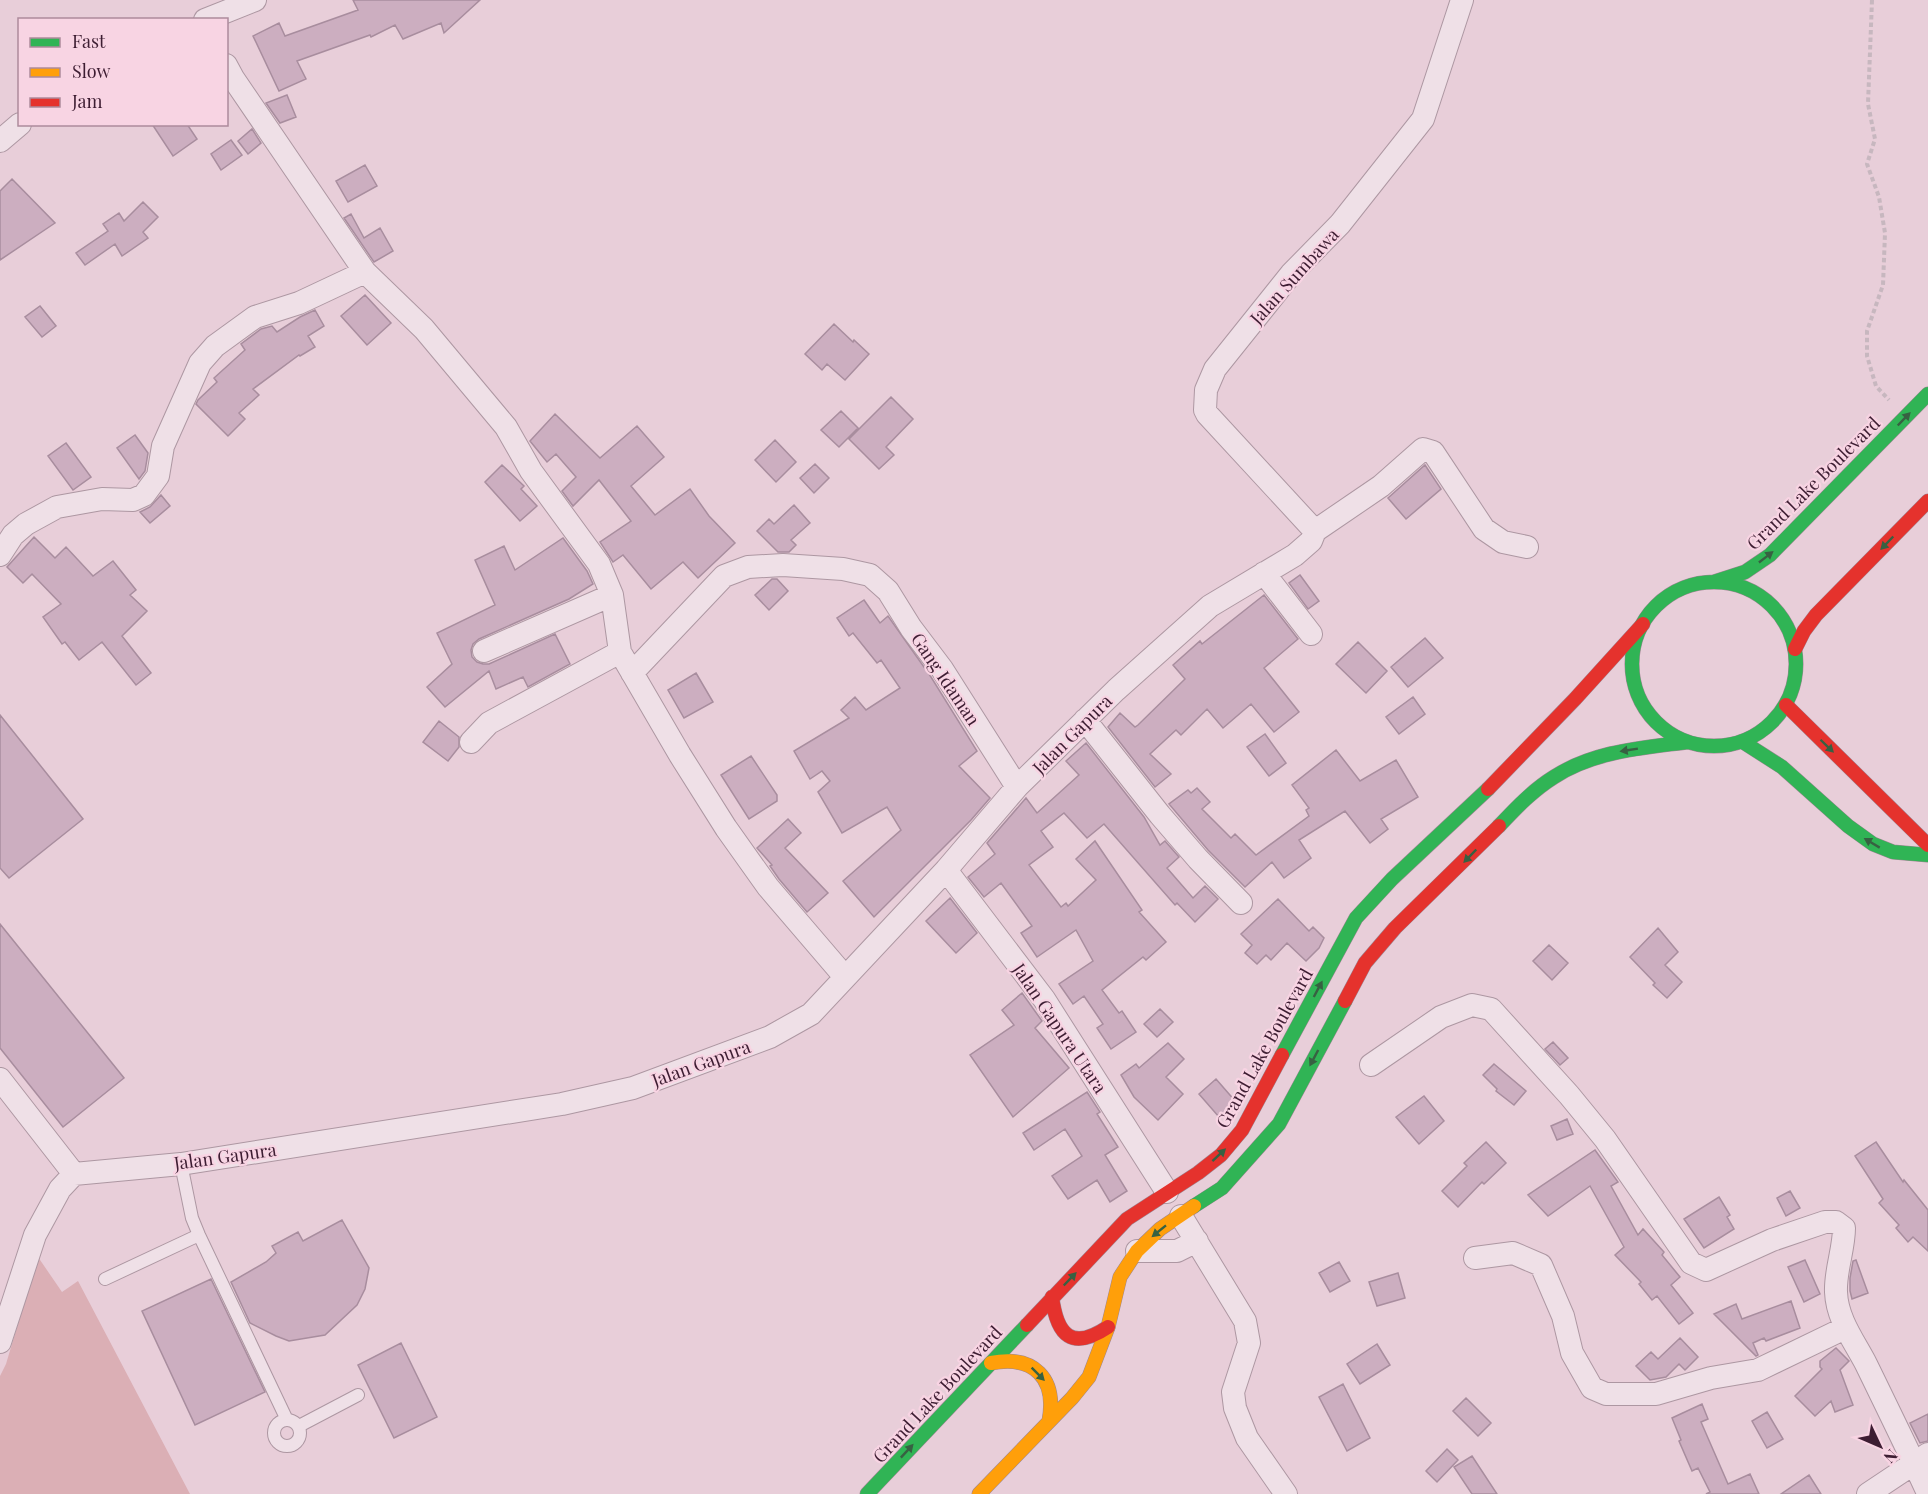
<svg xmlns="http://www.w3.org/2000/svg" width="1928" height="1494" viewBox="0 0 1928 1494" font-family="'Playfair Display',serif">
  <style>
    .green { fill: #dbafb5 }
    .building { fill: #ccaec0; stroke: #a88d9e; stroke-width: 1.5 }
    .lines { fill: none; stroke-linecap: round; stroke-linejoin: round }
    .lane-casing { stroke: #ad97a2; stroke-width: 14 }
    .street-casing { stroke: #ad97a2; stroke-width: 24 }
    .fast-casing { stroke: #9d8692; stroke-width: 15 }
    .slow-casing { stroke: #9d8692; stroke-width: 15 }
    .jam-casing { stroke: #9d8692; stroke-width: 15 }
    .path { stroke: #c7b7bf; stroke-width: 4; stroke-dasharray: 4.5 3; stroke-linecap: butt }
    .lane { stroke: #efe0e7; stroke-width: 12 }
    .street { stroke: #efe0e7; stroke-width: 22 }
    .fast { stroke: #30b455; stroke-width: 14 }
    .slow { stroke: #ff9f0a; stroke-width: 14 }
    .jam { stroke: #e5322d; stroke-width: 14 }
    .oneway { fill: #376142 }
    .labels { text-anchor: middle; dominant-baseline: central; stroke-width: 4.5; stroke-linejoin: round; paint-order: stroke }
    .street-label { font-size: 18px; fill: #3d1d32; stroke: #f8d4e3 }
  </style>
  <rect width="100%" height="100%" fill="#e8ced9"/>
  <path class="green" d="M38 1257 62 1292 78 1281 190 1494H0V1376L6 1364Z"/>
  <path class="building" d="M353 0H480L444 33 441 23 403 39 395 25 371 37 370 35 297 61 306 79 279 91 253 36 279 23 285 36 358 10Z
    M287 95 296 117 280 123 266 103Z
    M152 124H187L197 139 173 156Z
    M252 129 261 143 248 154 238 141Z
    M231 140 242 155 221 170 211 154Z
    M365 165 377 186 348 202 336 181Z
    M12 179 55 223 0 260V191Z
    M143 202 158 217 143 232 148 238 122 256 115 244 85 265 76 253 108 231 103 224 119 213 124 221Z
    M351 214 364 238 380 228 393 251 374 262 344 218Z
    M365 295 391 323 367 345 341 316Z
    M40 306 56 326 42 337 25 317Z
    M315 310 324 326 308 336 315 347 300 356 299 355 253 389 259 395 239 413 245 419 228 436 196 404 198 400 217 382 214 378 245 350 241 344 261 329 272 326 277 332 300 317Z
    M834 324 853 342 854 340 869 354 845 380 827 364 822 370 805 354Z
    M891 397 913 419 886 447 894 455 879 469 849 439Z
    M841 411 858 428 839 447 821 430Z
    M555 414 600 458 637 426 664 457 631 486 655 515 690 489 709 516 735 543 698 578 683 562 651 589 623 555 613 562 600 542 631 521 599 480 573 506 562 491 576 477 556 454 547 462 530 441Z
    M135 435 148 453 145 471 139 479 117 448Z
    M775 440 796 462 776 482 755 460Z
    M66 443 91 477 73 490 48 456Z
    M815 464 829 478 814 493 800 478Z
    M502 465 524 486 521 489 537 506 520 521 485 482Z
    M1425 465 1441 489 1406 519 1388 498Z
    M161 495 170 506 150 523 140 512 150 507Z
    M794 505 810 523 791 540 796 545 789 552H778L757 531 769 519 774 524Z
    M34 537 55 558 66 547 93 576 113 561 136 590 130 595 147 611 122 636 151 673 136 685 102 642 79 660 65 642 62 644 43 617 61 604 32 574 23 583 7 567Z
    M563 538 587 571 593 584 569 599 479 639 473 644 471 650 472 657 477 662 483 664H489L555 634 570 664 528 687 523 677 496 689 489 671 445 707 427 687 452 664 437 633 495 605 475 560 504 546 515 570Z
    M1300 575 1319 601 1308 609 1289 583Z
    M772 579H777L788 591 769 610 755 595Z
    M1264 595 1298 639 1264 668 1299 712 1274 732 1251 704 1223 728 1207 709 1181 735 1176 730 1150 754 1171 774 1155 787 1108 727 1120 713 1135 727 1138 725 1185 679 1173 665 1200 641 1202 644Z
    M864 600 880 623 888 616 931 677 977 751 959 766 990 798 971 820 874 917 843 881 901 830 887 807 842 833 818 792 830 781 822 771 810 779 794 751 849 718 841 710 855 697 866 710 900 688 881 660 877 663 853 633 849 636 837 618Z
    M1425 638 1443 658 1408 687 1391 667Z
    M1358 642 1387 671 1366 693 1336 664Z
    M696 673 713 702 684 718 668 690Z
    M1413 697 1425 714 1399 734 1386 717Z
    M0 715 83 819 9 878 0 868Z
    M439 721 459 737V747L448 761 423 742Z
    M1265 734 1286 763 1269 776 1247 747Z
    M1086 743 1144 817 1160 845 1165 841 1179 857 1167 868 1193 898 1205 886 1218 899 1195 922 1177 903 1175 905 1104 824 1087 838 1064 813 1041 831 1053 847 1029 865 1061 907 1066 903 1068 906 1096 880 1076 859 1095 841 1142 910 1139 912 1166 942 1146 960 1143 957 1102 990 1119 1013 1122 1011 1136 1032 1111 1049 1097 1028 1103 1024 1084 996 1073 1004 1059 984 1093 961 1076 930 1037 957 1021 933 1032 926 1001 883 984 897 968 877 995 854 987 843 1026 798 1037 813 1079 775 1066 761Z
    M1336 750 1360 781 1396 760 1418 797 1381 819 1388 829 1370 843 1345 811 1299 840 1311 858 1284 878 1272 862 1245 887 1208 850 1169 804 1188 790 1191 793 1197 788 1210 802 1202 809 1231 838 1235 834 1256 855 1309 816 1306 810 1309 808 1292 785Z
    M751 756 777 795V801L749 819 721 775Z
    M788 819 801 833 785 848 828 893 807 912 779 879 770 866 772 865 757 848Z
    M950 898 977 933 956 953 926 921Z
    M1278 899 1309 931 1313 927 1324 938 1319 948 1306 961 1287 943 1271 960 1266 955 1257 964 1245 953 1252 945 1241 934Z
    M0 924 124 1078 63 1127 0 1048Z
    M1658 928 1678 952 1665 965 1682 982 1667 998 1653 985 1655 983 1630 957Z
    M1549 945 1568 963 1552 980 1533 961Z
    M1022 993 1042 1021 1035 1028 1069 1068 1013 1117 970 1055 1014 1025 1002 1010Z
    M1160 1009 1173 1022 1157 1037 1144 1024Z
    M1553 1042 1568 1058 1560 1065 1545 1049Z
    M1168 1043 1184 1059 1166 1077 1183 1094 1158 1120 1134 1097 1121 1075 1136 1064 1139 1068Z
    M1494 1064 1526 1091 1514 1105 1496 1091 1497 1089 1483 1075Z
    M1216 1079 1236 1102 1219 1117 1199 1094Z
    M1087 1092 1100 1112 1097 1114 1118 1147 1105 1155 1127 1191 1110 1202 1097 1180 1068 1199 1052 1176 1082 1156 1065 1129 1034 1150 1023 1133Z
    M1424 1096 1444 1121 1419 1144 1396 1117Z
    M1567 1119 1573 1134 1557 1140 1551 1126Z
    M1486 1142 1506 1163 1484 1184 1482 1182 1458 1207 1442 1191 1467 1166 1464 1163Z
    M1876 1142 1903 1182 1904 1180 1928 1210V1251L1913 1237 1908 1242 1896 1228 1899 1225 1879 1203 1883 1199 1855 1156Z
    M1595 1150 1618 1182 1611 1186 1638 1235 1643 1229 1664 1252 1662 1255 1680 1277 1671 1285 1693 1313 1679 1324 1657 1296 1652 1300 1639 1284 1641 1282 1615 1255 1624 1247 1590 1186 1548 1216 1528 1195Z
    M1790 1191 1800 1208 1786 1216 1777 1198Z
    M1719 1197 1730 1215 1727 1217 1734 1229 1704 1248 1684 1219Z
    M342 1220 369 1268 365 1289 357 1305 325 1335 289 1341 276 1336 250 1323 231 1282 266 1262 276 1253 272 1246 298 1232 303 1241Z
    M1805 1260 1820 1294 1804 1302 1788 1267Z
    M1856 1260 1868 1293 1852 1299 1850 1291V1278L1853 1261Z
    M1339 1262 1350 1281 1330 1292 1319 1273Z
    M1398 1273 1405 1298 1377 1306 1369 1282Z
    M211 1279 265 1392 195 1425 142 1311Z
    M1791 1301 1800 1328 1766 1341 1764 1338 1753 1343 1758 1355 1756 1356 1714 1314 1736 1304 1742 1319Z
    M1680 1338 1698 1357 1685 1370 1679 1364 1666 1377 1650 1380 1636 1366 1651 1352 1658 1359Z
    M401 1343 437 1417 394 1438 358 1365Z
    M1377 1344 1390 1365 1360 1384 1347 1364Z
    M1836 1348 1849 1361 1840 1370 1853 1405 1835 1412 1831 1401 1815 1416 1795 1396 1822 1369 1820 1367V1361Z
    M1343 1384 1370 1438 1347 1451 1319 1397Z
    M1466 1398 1491 1423 1478 1436 1453 1411Z
    M1702 1404 1708 1419 1701 1422 1728 1484 1750 1474 1759 1494H1706L1710 1492 1698 1468 1692 1471 1679 1441 1681 1440 1672 1418Z
    M1767 1412 1783 1439 1767 1448 1752 1421Z
    M1928 1414V1441L1920 1443 1910 1423Z
    M1447 1449 1458 1460 1437 1482 1426 1471Z
    M1472 1456 1497 1494H1472L1454 1467Z
    M1809 1475 1821 1494H1781Z"/>
  <g class="lines">
    <defs>
      <path id="lane" d="M181 1164 192 1218 199 1235 287 1420
        M105 1279 199 1235
        M274 1433a13 13 0 1 1 26 0a13 13 0 1 1-26 0Z
        M299 1426 358 1395"/>
      <path id="street" d="M205 20 255 0
        M226 65 233 78 365 272 424 329 506 427 531 471 599 564 612 595 620 652 680 755 726 828 768 887 845 977
        M0 141 20 124
        M1315 531 1207 414 1205 410 1206 390 1215 369 1291 274 1340 224 1423 119 1462 0
        M1315 531 1381 486 1423 449 1433 452 1484 529 1503 542 1527 547
        M0 555 13 535 26 524 57 507 102 499 133 500 144 495 158 476 163 446 200 363 215 346 255 317 299 303 365 272
        M1264 573 1311 634
        M484 651 612 595
        M632 673 724 576 748 567 783 565 843 569 870 575 888 591 911 628 942 669 1017 787
        M1085 720 1160 815 1198 859 1241 903
        M471 742 489 723 620 652
        M946 870 1044 999 1167 1192
        M1371 1065 1441 1017 1472 1005 1491 1009 1569 1095 1605 1139 1691 1263 1706 1270 1772 1240 1825 1222H1836L1844 1228C1844 1249 1835 1271 1836 1292 1837 1319 1854 1341 1866 1364 1887 1407 1908 1450 1928 1493
        M0 1079 74 1174
        M1181 1216 1245 1321 1249 1343 1233 1392 1235 1408 1247 1438 1286 1494
        M1137 1251H1177L1197 1241
        M1475 1258 1513 1253 1541 1265 1563 1316 1572 1353 1592 1388 1606 1394H1656L1711 1378 1758 1370 1845 1328
        M0 1342 35 1235 60 1189 74 1174 181 1164 562 1104 633 1088 770 1037 811 1014 946 870 1017 787 1116 690 1210 606 1295 555 1311 541 1315 531
        M1868 1494 1928 1454"/>
      <path id="fast" d="M1714 582 1745 572 1770 555 1928 394
        M1632 664a82 82 0 1 1 164 0a82 82 0 1 1-164 0Z
        M1743 742 1782 767 1848 826 1873 844 1893 852 1928 855
        M1499 826C1516 808 1533 790 1554 777 1594 751 1642 748 1687 742
        M1282 1055 1356 918 1392 879 1488 789
        M1194 1206 1222 1188 1279 1124 1345 1001
        M867 1494 1027 1325"/>
      <path id="slow" d="M991 1363C1034 1355 1057 1378 1049 1421
        M979 1494 1072 1398 1089 1377 1108 1327 1120 1277 1137 1251 1160 1229 1194 1206"/>
      <path id="jam" d="M1795 649 1804 631 1816 615 1928 501
        M1786 705 1928 845
        M1488 789 1575 699 1643 624
        M1345 1001 1365 963 1395 928 1499 826
        M1052 1297C1057 1336 1072 1351 1108 1327
        M1027 1325 1127 1219 1198 1173 1221 1155 1242 1130 1282 1055"/>
    </defs>
    <use href="#lane" class="lane-casing"/>
    <use href="#street" class="street-casing"/>
    <use href="#fast" class="fast-casing"/>
    <use href="#slow" class="slow-casing"/>
    <use href="#jam" class="jam-casing"/>
    <path class="path" d="M1872 0 1868 104 1875 139 1867 164 1879 197 1885 233 1883 285 1867 331V356L1876 386 1889 400"/>
    <use href="#lane" class="lane"/>
    <use href="#street" class="street"/>
    <use href="#fast" class="fast"/>
    <use href="#slow" class="slow"/>
    <use href="#jam" class="jam"/>
  </g>
  <defs><path id="oneway-solid" d="M-6-.8H1V-3.2L6.5 0L1 3.2V.8H-6Z" transform="scale(1.5)"/></defs>
  <g class="oneway">
    <use href="#oneway-solid" transform="translate(1904 419) rotate(-46)"/>
    <use href="#oneway-solid" transform="translate(1887 543) rotate(134)"/>
    <use href="#oneway-solid" transform="translate(1766 557) rotate(-38)"/>
    <use href="#oneway-solid" transform="translate(1827 746) rotate(44)"/>
    <use href="#oneway-solid" transform="translate(1629 750) rotate(171)"/>
    <use href="#oneway-solid" transform="translate(1872 843) rotate(-149)"/>
    <use href="#oneway-solid" transform="translate(1470 856) rotate(134)"/>
    <use href="#oneway-solid" transform="translate(1318 989) rotate(-62)"/>
    <use href="#oneway-solid" transform="translate(1314 1058) rotate(118)"/>
    <use href="#oneway-solid" transform="translate(1219 1155) rotate(-43)"/>
    <use href="#oneway-solid" transform="translate(1159 1231) rotate(141)"/>
    <use href="#oneway-solid" transform="translate(1070 1279) rotate(-46)"/>
    <use href="#oneway-solid" transform="translate(1038 1374) rotate(45)"/>
    <use href="#oneway-solid" transform="translate(907 1451) rotate(-47)"/>
  </g>
  <g class="labels">
    <g class="street-label">
      <text transform="translate(1294 276) rotate(-48)">Jalan Sumbawa</text>
      <text transform="translate(1813 483) rotate(-45)">Grand Lake Boulevard</text>
      <text transform="translate(946 679) rotate(56)">Gang Idaman</text>
      <text transform="translate(1072 734) rotate(-45)">Jalan Gapura</text>
      <text transform="translate(1060 1028) rotate(56)">Jalan Gapura Utara</text>
      <text transform="translate(1264 1048) rotate(-61)">Grand Lake Boulevard</text>
      <text transform="translate(701 1063) rotate(-20)">Jalan Gapura</text>
      <text transform="translate(225 1156) rotate(-8)">Jalan Gapura</text>
      <text transform="translate(937 1394) rotate(-47)">Grand Lake Boulevard</text>
    </g>
  </g>
  <rect x="18" y="18" width="210" height="108" fill="#f8d4e3" stroke="#ad8b9c" stroke-width="1.5"/>
  <rect x="30" y="38" width="30" height="9" fill="#30b455" stroke="#ad8b9c" stroke-width="1.5"/>
  <text x="72" y="48" font-size="18" fill="#3d1d32">Fast</text>
  <rect x="30" y="68" width="30" height="9" fill="#ff9f0a" stroke="#ad8b9c" stroke-width="1.5"/>
  <text x="72" y="78" font-size="18" fill="#3d1d32">Slow</text>
  <rect x="30" y="98" width="30" height="9" fill="#e5322d" stroke="#ad8b9c" stroke-width="1.5"/>
  <text x="72" y="108" font-size="18" fill="#3d1d32">Jam</text>
  <g transform="translate(1880 1446) rotate(134)" stroke="#f8d4e3" stroke-width="4.5" paint-order="stroke">
  <path d="M0-4.5L10 22L0 15L-10 22Z" fill="#3d1d32"/>
  <text y="-9" font-size="16" font-weight="bold" text-anchor="middle" fill="#3d1d32">N</text>
  </g>
</svg>
